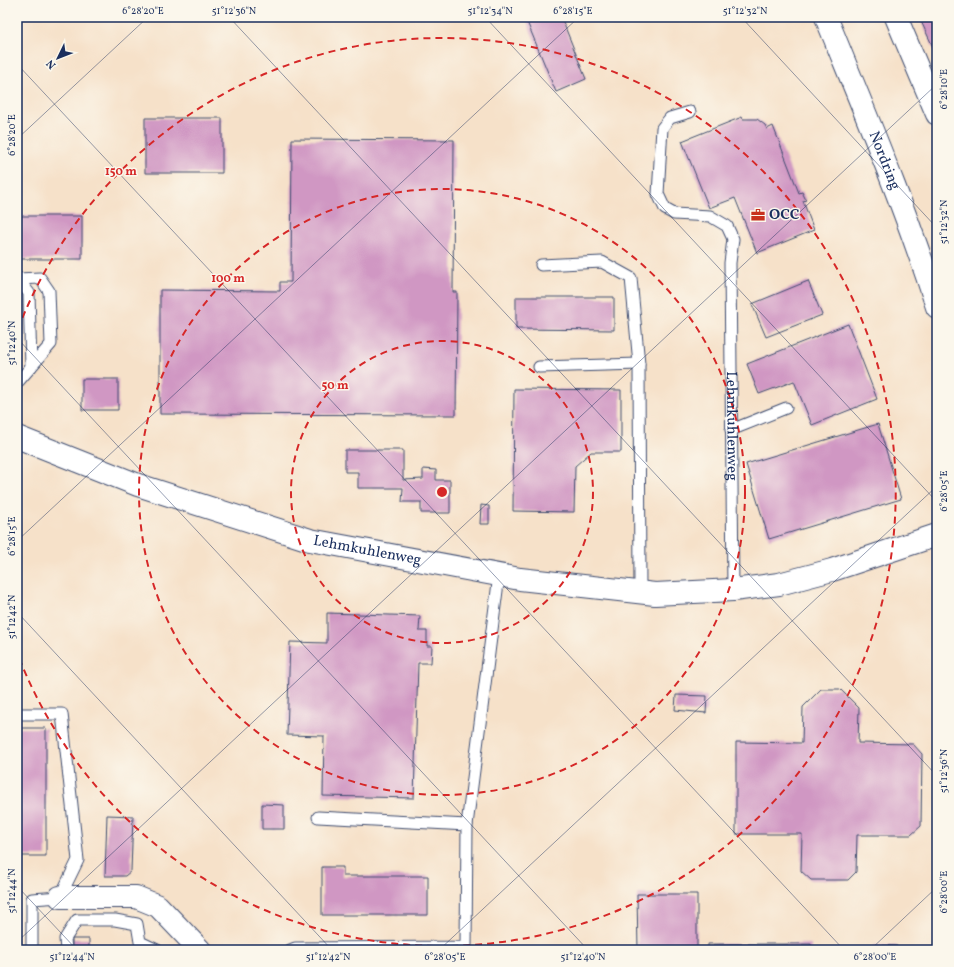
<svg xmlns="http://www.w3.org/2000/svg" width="954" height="967" viewBox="0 0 954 967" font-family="Vollkorn,serif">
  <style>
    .building { fill: #d097c3 }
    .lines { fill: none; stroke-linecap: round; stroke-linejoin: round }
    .service-casing { stroke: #3c4a6e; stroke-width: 13 }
    .minor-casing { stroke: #3c4a6e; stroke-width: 24 }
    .secondary-casing { stroke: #3c4a6e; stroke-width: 24 }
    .service { stroke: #fff; stroke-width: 11 }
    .minor { stroke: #fff; stroke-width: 22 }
    .secondary { stroke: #fff; stroke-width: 22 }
    .ticks { fill: none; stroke: #1b2f5e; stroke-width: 1; stroke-opacity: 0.45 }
    .ring { fill: none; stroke: #d62828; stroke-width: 2; stroke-dasharray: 7 5 }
    .labels { text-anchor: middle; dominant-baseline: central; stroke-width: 3; stroke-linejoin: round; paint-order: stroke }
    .street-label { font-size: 15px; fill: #1b2f5e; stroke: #fbf7ec }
    .poi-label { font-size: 15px; font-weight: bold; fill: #1b2f5e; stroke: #fbf7ec; text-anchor: start }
    .centre { fill: #d62828; stroke: #fbf7ec; stroke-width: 2 }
    .ring-label { font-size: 12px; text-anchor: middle; font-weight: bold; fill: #d62828; stroke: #fbf7ec; stroke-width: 3; stroke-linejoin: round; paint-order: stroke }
    .neatline { fill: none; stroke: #1b2f5e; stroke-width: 1.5 }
    .ticks-label { font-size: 10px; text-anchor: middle; fill: #1b2f5e }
  </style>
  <rect width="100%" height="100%" fill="#fbf7ec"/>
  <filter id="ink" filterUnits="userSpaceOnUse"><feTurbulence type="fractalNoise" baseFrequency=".025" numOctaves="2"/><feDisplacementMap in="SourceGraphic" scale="8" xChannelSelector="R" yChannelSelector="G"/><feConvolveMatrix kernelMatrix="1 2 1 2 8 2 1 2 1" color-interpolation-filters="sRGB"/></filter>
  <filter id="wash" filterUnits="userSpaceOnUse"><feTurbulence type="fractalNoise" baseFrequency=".012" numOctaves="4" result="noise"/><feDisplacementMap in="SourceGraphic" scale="16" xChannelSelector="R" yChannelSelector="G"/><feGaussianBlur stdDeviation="0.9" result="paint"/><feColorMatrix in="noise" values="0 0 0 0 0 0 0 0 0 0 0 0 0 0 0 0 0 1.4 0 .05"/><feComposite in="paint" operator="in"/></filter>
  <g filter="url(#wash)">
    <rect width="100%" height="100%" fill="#f6e1c9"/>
    <g id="blocks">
      <path class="building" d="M525 17H561L586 79 556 92Z
        M919 17H937V57L934 49Z
        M742 117 743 119H757L765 125 767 129 773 126 799 193 802 192 806 200 803 201 814 230 757 253 735 198 709 208 682 141Z
        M145 118H222V173H145Z
        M292 139 454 140 453 292H457L456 415 160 414V290L280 291V282H291Z
        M20 216H82V259H20Z
        M808 281 822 315 766 337 752 304Z
        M516 297H614V330L516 329Z
        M17 302H19V339H17Z
        M848 324 877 399 812 425 794 381 759 394 747 364Z
        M82 379H118V410H82Z
        M514 389 621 390V452H591L575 466 574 512 513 511Z
        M878 424 901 499 769 539 746 464Z
        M345 450H403V480L423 479V469L436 470V480H450V513H421V502H402L403 488H358V472H345Z
        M481 505 489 506V524H480Z
        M327 613 420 616 419 631H427V646H432L431 663H418L414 798 323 796 324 736 287 735 290 642 327 643Z
        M821 689H840L859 708 858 743 913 744 922 754 921 826 911 835H857L856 872 848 880H811L801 871 802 834H736V742L802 743 803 707Z
        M676 695 707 696 706 713 675 710Z
        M17 728H46V856H17Z
        M262 804 284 805V829H262Z
        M107 815 133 816 131 871 125 876H105Z
        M322 867H343V876H428V915H322Z
        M17 882H19L18 914H17Z
        M637 894H697V950H638Z
        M72 939H89V950H72Z
        M708 944H811V950H708Z
        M873 945 897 946V950H873Z"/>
    </g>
  </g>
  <g filter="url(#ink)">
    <use href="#blocks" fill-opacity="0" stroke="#3c4a6e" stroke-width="1"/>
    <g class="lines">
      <defs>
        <g id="service">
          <path id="s1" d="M690 112 670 118 662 128 658 194 665 209 674 214 710 216 727 226 733 239 730 263 733 590"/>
          <path d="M541 265 602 262 631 278 639 364 640 592"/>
          <path d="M17 279 40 278 49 291 51 344 17 383"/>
          <path d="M18 279 29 293 31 367"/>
          <path d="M539 367 639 364"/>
          <path d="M731 430 786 408"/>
          <path d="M17 714H62L78 860 60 897 32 899V950"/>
          <path d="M467 825 499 575"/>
          <path d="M66 950 65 939 77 920H115L137 924 140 942 157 950"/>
          <path d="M290 950 295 948 466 947 467 825 318 817"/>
        </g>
        <g id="minor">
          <path d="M896 17 937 114"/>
          <path id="s2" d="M17 437 138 485 310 540 520 579 655 594 733 590 779 584 832 570 937 535"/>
          <path d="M60 897H136L158 906 200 950"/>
        </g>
        <g id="secondary">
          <path id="s3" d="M826 17C865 113 906 209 937 307"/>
        </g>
      </defs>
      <use href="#service" class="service-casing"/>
      <use href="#minor" class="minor-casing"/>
      <use href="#secondary" class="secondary-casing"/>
      <use href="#service" class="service"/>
      <use href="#minor" class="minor"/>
      <use href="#secondary" class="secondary"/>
    </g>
  </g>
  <path class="ticks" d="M229 17 937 776M485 17 937 502M741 17 937 228M17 64 844 950M17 139 148 17M17 338 588 950M17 541 579 17M17 612 332 950M17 886 77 950M17 942 937 84M439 950 937 486M870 950 937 887"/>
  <g class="ring">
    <circle cx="442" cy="492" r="151"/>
    <circle cx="442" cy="492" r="303"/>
    <path d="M18 329A454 454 0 1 1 18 655"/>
  </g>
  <defs>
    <symbol id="office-bare" viewBox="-9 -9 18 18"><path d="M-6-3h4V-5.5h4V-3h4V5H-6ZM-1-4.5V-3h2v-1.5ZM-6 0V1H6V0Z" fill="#c8321e" stroke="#fbf7ec" stroke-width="2.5" paint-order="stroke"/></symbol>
  </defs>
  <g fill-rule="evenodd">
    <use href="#office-bare" x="748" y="205" width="20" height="20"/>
  </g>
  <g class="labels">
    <g class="street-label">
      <text stroke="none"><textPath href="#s3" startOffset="155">Nordring</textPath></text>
      <text stroke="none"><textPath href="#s1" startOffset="384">Lehmkuhlenweg</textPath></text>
      <text stroke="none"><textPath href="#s2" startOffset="369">Lehmkuhlenweg</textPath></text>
    </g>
    <g class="poi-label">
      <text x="769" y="215">OCC</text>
    </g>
  </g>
  <circle cx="442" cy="492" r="6" class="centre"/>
  <g class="ring-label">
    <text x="121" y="175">150 m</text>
    <text x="228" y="282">100 m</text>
    <text x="335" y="389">50 m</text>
  </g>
  <rect width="954" height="967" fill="none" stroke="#fbf7ec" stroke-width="44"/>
  <g transform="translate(58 58) rotate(227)" stroke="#fbf7ec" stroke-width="3" paint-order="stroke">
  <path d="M0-3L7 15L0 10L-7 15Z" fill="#1b2f5e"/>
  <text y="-6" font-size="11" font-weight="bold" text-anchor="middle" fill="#1b2f5e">N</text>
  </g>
  <rect x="22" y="22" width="910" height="923" class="neatline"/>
  <g class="ticks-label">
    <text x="143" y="14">6°28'20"E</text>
    <text x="234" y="14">51°12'36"N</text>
    <text x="490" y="14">51°12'34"N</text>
    <text x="573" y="14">6°28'15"E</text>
    <text x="745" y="14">51°12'32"N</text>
    <text transform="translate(943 89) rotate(-90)" y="4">6°28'10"E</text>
    <text transform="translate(11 135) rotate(-90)" y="4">6°28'20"E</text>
    <text transform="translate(943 222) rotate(-90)" y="4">51°12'32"N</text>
    <text transform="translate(11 343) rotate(-90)" y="4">51°12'40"N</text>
    <text transform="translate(943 491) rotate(-90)" y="4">6°28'05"E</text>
    <text transform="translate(11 536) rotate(-90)" y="4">6°28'15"E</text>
    <text transform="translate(11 617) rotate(-90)" y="4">51°12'42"N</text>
    <text transform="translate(943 771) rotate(-90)" y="4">51°12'36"N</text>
    <text transform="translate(11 891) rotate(-90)" y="4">51°12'44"N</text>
    <text transform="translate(943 892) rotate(-90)" y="4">6°28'00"E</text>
    <text x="72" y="960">51°12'44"N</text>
    <text x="328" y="960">51°12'42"N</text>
    <text x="445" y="960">6°28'05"E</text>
    <text x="583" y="960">51°12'40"N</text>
    <text x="875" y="960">6°28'00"E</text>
  </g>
</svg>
